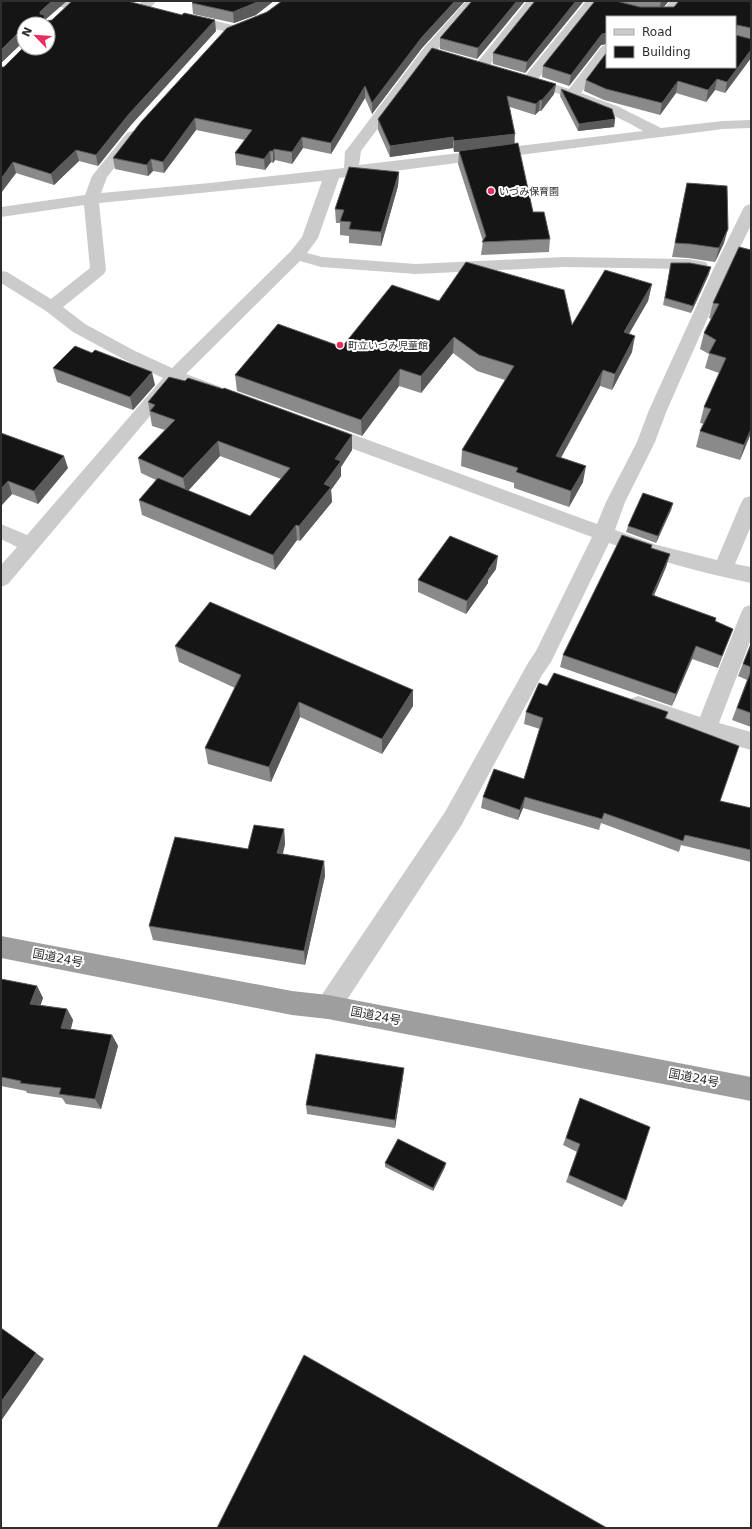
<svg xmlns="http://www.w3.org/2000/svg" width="752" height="1529" viewBox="0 0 752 1529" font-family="'DejaVu Sans','Noto Sans JP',sans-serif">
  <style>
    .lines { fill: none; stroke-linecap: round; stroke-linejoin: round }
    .minor { fill: #cbcbcb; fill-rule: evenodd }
    .trunk { fill: #9e9e9e; fill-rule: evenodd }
    .wall { fill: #8a8a8a; fill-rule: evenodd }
    .shaded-wall { fill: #5b5b5b }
    .building { fill: #151515; stroke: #5b5b5b }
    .poi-dot { fill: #e92d60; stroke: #fff; stroke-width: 1.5 }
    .labels { text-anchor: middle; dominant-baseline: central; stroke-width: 4; stroke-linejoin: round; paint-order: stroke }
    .far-poi-label { font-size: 10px; fill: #2e2e2e; stroke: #fff; text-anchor: start }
    .street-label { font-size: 12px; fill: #2e2e2e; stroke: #fff }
  </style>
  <rect width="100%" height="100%" fill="#fff"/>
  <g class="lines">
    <path class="minor" d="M51 1H72L78 5 76 8C69 10 55 7 51 1Z
      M142 1H156C151 8 147 13 138 11L136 8Z
      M466 1H480L433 55 361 151 359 165 643 131C607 110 565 94 524 84L520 80 522 77 525 76 586 1H600L538 79 569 89 602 46 607 45V59L581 93 617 106 661 128 723 121 751 120V128L723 129 339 178 318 238 307 253 322 257 416 264 564 257 688 259 706 262 708 266 706 270 700 271 688 269 564 267 416 274 321 267 300 261 186 374 221 387 224 391 221 395 215 397 177 384 8 584 1 587V565L17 547 1 539V524L27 535 163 378 123 359 73 332 46 311 1 283V271L7 272 51 299 90 268 84 205 1 217V207L85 195 92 176 127 133 132 131 137 133 140 136 107 177 101 193 210 183 344 168 345 151 348 148 423 49ZM322 181 302 237 291 251 172 368 135 351 85 324 63 307 104 274 106 270 99 203Z
      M527 1H541L486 70 481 71 476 70 474 67 476 64Z
      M670 1H684L672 17H658Z
      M186 14 241 27 243 30 241 33 236 34 181 21 179 18 181 15Z
      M751 204V225L729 270 667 410 655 442 625 502 615 530 657 545 717 560 741 503 744 498 751 496V526L735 564 751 567V583C703 573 655 560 609 543L551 662 542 675 461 826 337 1015 328 1019 319 1015 316 1007 319 999 445 812 528 663 536 651 592 537 318 436 315 431 318 426 324 425 330 426 597 524 606 502 637 442 649 410 713 270 743 209 745 206Z
      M751 605V639L719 723 751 732V750L706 737 630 711 627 705 630 699 638 696 700 717 741 613 744 607Z"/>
    <path class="trunk" d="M1 936 292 991 328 995 751 1077V1101L328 1019 292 1015 1 958Z"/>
  </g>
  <path class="wall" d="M1 1 45 20 46 21 216 31 131 125 98 166 79 161 54 185 16 173 1 193V67H4L48 48 24 24V44H21L1 63Z
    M282 1H465L422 48 372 114 365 98 331 154 303 148 292 164 275 160 273 163 271 162 265 170 236 165 235 153 245 140 196 130 164 173 153 171 148 176 115 169 113 158 267 12Z
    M525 1 477 59 440 49V38Z
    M595 1H669L664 7H674L751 1V58L725 93 715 90 706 102 676 93 660 115 604 100 584 91 586 80 735 67 607 17V44L601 45 569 86 542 77 543 66Z
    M583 2 525 73 493 64V53Z
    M192 3 256 15 234 23 193 14Z
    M556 84 554 94 541 111H539L535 115 510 107 515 144 533 212 550 239 549 252 481 255 483 241 458 164 459 152H454L453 148 390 157 378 130V119Z
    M561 89 615 119 614 127 578 131 560 96Z
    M399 172 398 186 381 246 349 243V236L340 235V223H336L335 209Z
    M687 183 724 243 715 262 688 258 672 257Z
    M739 247 751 433 740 460 696 447 700 431 704 424 700 423 704 407 719 373 705 368 709 354 700 349 704 333 711 319 709 318 713 303Z
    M671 263 709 274 691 313 663 305Z
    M652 284 648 301 629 334 632 352 612 390 600 386 561 458 583 482 569 507 514 488V483L461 466 462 450 505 380 477 371 453 353 421 393 399 386 362 436 237 391 235 375 342 347 439 301 572 325Z
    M92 353 155 385 133 410 57 382 53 368Z
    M148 402 352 435V450L341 467V476L331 490 332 502 300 541 297 540 275 570 142 515 139 500 156 480 141 473 138 458 165 430 152 426ZM220 456 281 479 250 516 188 491Z
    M1 433 68 468 38 504 12 494 1 506Z
    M673 503 671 510 656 543 626 532 628 526Z
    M652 545 651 548 670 554 666 567 654 595 715 621 733 629 718 668 692 659 672 706 560 667 563 655Z
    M496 569 488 580V583L466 614 418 592V580Z
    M751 643V727L732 720 747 680 738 676Z
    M175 646 413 706 382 754 300 717 271 782 208 764 205 748 235 688 179 662Z
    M547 686 668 712 666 719 720 801 751 808V862L681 845 679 852 601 823 599 830 523 808 518 820 481 808 483 797 524 779 540 729 524 724 526 712Z
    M284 829 285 844 283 854 324 861 325 876 305 965 153 940 149 926Z
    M1 979 37 986 43 998 40 1005 67 1009 73 1020 71 1029 112 1035 118 1046 101 1109 66 1104 62 1098 27 1093 26 1091 1 1086Z
    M403 1077 395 1128 307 1114 306 1105Z
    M577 1106 626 1200 622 1207 566 1182 577 1152 563 1145Z
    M385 1163 445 1167 433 1191 385 1167Z"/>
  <path class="shaded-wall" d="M52 1H67L45 20 46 24 40 14V12Z
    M259 1H274L256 15 234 23 233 12Z
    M455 1H465L422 48 372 114V103L422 37Z
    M517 1H525L477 59 478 48Z
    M576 1H583V2L525 73 527 62Z
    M661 1H669L659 12Z
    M215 20 216 31 131 125 98 166 96 155 129 114Z
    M18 33 21 44 1 63V50Z
    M607 33V44L601 45 569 86 571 75 602 34Z
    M751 50V58L725 93 727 82Z
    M717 79 715 90 706 102 708 90Z
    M678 81 676 93 660 115 662 103Z
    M556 84 554 94 541 111 542 100Z
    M365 86V98L331 154V143Z
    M540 100 539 111 535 115 536 104Z
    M195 118 196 130 164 173 163 162Z
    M615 119 614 127 578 131 579 124Z
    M515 134 514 145 454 152V141Z
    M302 137 303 148 292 164V152Z
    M453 137V148L390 157V146Z
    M274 149 275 160 273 163V151Z
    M76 150 79 161 54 185 51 174Z
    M270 151 271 162 265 170 264 159Z
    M151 159 153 171 148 176 147 165Z
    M13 162 16 173 1 193V179Z
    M399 172 398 186 381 246V232Z
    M728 229 724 243 715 262 719 248Z
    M711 267 709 274 691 313 693 306Z
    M652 284 648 301 620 349 624 332Z
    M635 336 632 352 612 390 615 374Z
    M454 337 453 353 421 393V376Z
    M400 369 399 386 362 436 361 420Z
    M603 370 600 386 553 472 556 456Z
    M152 372 155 385 133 410 130 397Z
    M751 429V433L740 460 744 445Z
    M352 435V450L341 467V476L331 490 332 502 300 541 299 526 324 484 335 459Z
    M218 441 220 456 186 493 183 478Z
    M64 456 68 468 38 504 34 491Z
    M586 466 583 482 569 507 571 491Z
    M8 481 12 494 1 506V489Z
    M673 503 671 510 656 543 658 536Z
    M296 525 297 540 275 570 273 555Z
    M670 554 666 567 649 607 652 595Z
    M498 556 496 569 488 580V583L466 614 467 601Z
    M696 646 692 659 672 706 676 694Z
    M413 690V706L382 754V739Z
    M299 702 300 717 271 782 269 767Z
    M525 797 523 808 518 820 520 810Z
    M284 829 285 844 279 869 277 853Z
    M324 861 325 876 305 965 304 951Z
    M37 986 43 998 37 1016 30 1004Z
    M67 1009 73 1020 68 1039 61 1028Z
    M112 1035 118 1046 101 1109 95 1099Z
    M404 1068 403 1077 395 1128V1120Z
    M446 1163 445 1167 433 1191V1188Z
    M36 1353 44 1359 1 1421V1402Z"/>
  <path class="building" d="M1 1H52L40 12V14L44 15 45 21 52 20 72 1H127L182 15 184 13 215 20 129 114 96 155 76 150 51 174 13 162 1 179V67H4L24 47V48H48V24H24V36H23V33H18L1 50Z
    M194 1H259L255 3 233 12 192 3Z
    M282 1H455L422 37 372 103 365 86 331 143 302 137 292 152 274 149 273 151H270L264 159 235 153 252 130 195 118 163 162 151 159 147 165 113 158 141 122 227 28 267 12Z
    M472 1H517L478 48 440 38Z
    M535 1H576L527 62 493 53Z
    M595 1H616L640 7H674L679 1H751V28L737 25 736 35 751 39V50L727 82 717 79 708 90 678 81 662 103 606 89 586 80 607 52V67H735V17H607V33L602 34 571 75 543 66Z
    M432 48 556 84 542 100H540L536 104 507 96 515 134 454 141 453 137 390 146 378 119Z
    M561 89 612 109 615 119 579 124Z
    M518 143 533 212H544L550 239 482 242 486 236 459 151Z
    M349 167 399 172 381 232 349 229 351 222 340 221 344 210 335 209Z
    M687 183 727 186 728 229 719 248 691 244 675 243Z
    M739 247 751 250V429L744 445 700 431 711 409 704 407 726 358 709 353 716 340 704 333 719 304 713 303Z
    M466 262 564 290 572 325 605 270 652 284 624 332 635 336 615 374 603 370 556 456 586 466 571 491 516 472 518 468 462 450 514 366 479 355 454 337 421 376 400 369 361 420 235 375 278 324 342 347 392 285 439 301Z
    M671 263H690L711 267 693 306 665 298Z
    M75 346 92 353 95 350 152 372 130 397 53 368Z
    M169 377 185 381 188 378 223 389 224 388 352 435 335 459 341 461 324 484 331 487 299 526 296 525 273 555 139 500 158 478 250 516 290 468 218 441 183 478 138 458 175 420 150 411 155 405 148 402Z
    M1 433 64 456 34 491 8 481 1 489Z
    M643 493 673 503 658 536 628 526Z
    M622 535 652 545 651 548 670 554 652 595 716 618 715 621 733 629 722 656 696 646 676 694 563 655Z
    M450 536 498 556 488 570H489L467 601 418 580Z
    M210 602 413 690 382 739 299 702 269 767 205 748 241 675 175 646Z
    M751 644V667L743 664Z
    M751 671V713L737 708Z
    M554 673 668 712 665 718 739 746 720 801 751 808V850L685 835 683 841 604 813 602 819 525 797 520 810 483 797 494 769 524 779 543 718 526 712 539 683 547 686Z
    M254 825 284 829 277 853 324 861 304 951 149 926 175 837 248 849Z
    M1 979 37 986 30 1004 67 1009 61 1028 112 1035 95 1099 59 1094 61 1088 20 1083 21 1081 1 1077Z
    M316 1054 404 1068 395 1120 306 1105Z
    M580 1098 650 1127 626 1200 569 1175 580 1144 566 1138Z
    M398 1139 446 1163 433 1188 385 1163Z
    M1 1328 36 1353 1 1402Z
    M304 1355 607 1528H217Z"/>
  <g class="poi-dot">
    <circle cx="491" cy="191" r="4"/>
    <circle cx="340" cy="345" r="4"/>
  </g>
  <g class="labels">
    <g class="far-poi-label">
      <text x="499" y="191">いづみ保育園</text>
      <text x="348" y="345">町立いづみ児童館</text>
    </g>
    <g class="street-label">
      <text transform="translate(58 958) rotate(11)">国道24号</text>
      <text transform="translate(376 1016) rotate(11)">国道24号</text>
      <text transform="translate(694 1078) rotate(11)">国道24号</text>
    </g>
  </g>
  <rect width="752" height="1529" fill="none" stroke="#2e2e2e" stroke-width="4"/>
  <rect x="606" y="16" width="130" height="52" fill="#ffffff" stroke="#ababab"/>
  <rect x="614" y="29" width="20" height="6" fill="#cbcbcb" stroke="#ababab"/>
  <text x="642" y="36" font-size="12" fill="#2e2e2e">Road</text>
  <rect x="614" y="46" width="20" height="12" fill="#151515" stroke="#ababab"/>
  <text x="642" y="56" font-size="12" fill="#2e2e2e">Building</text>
  <g transform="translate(36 36) rotate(295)"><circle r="19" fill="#ffffff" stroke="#ababab"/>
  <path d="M0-3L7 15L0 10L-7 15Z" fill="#e92d60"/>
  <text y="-6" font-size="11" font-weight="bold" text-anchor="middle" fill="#2e2e2e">N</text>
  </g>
</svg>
